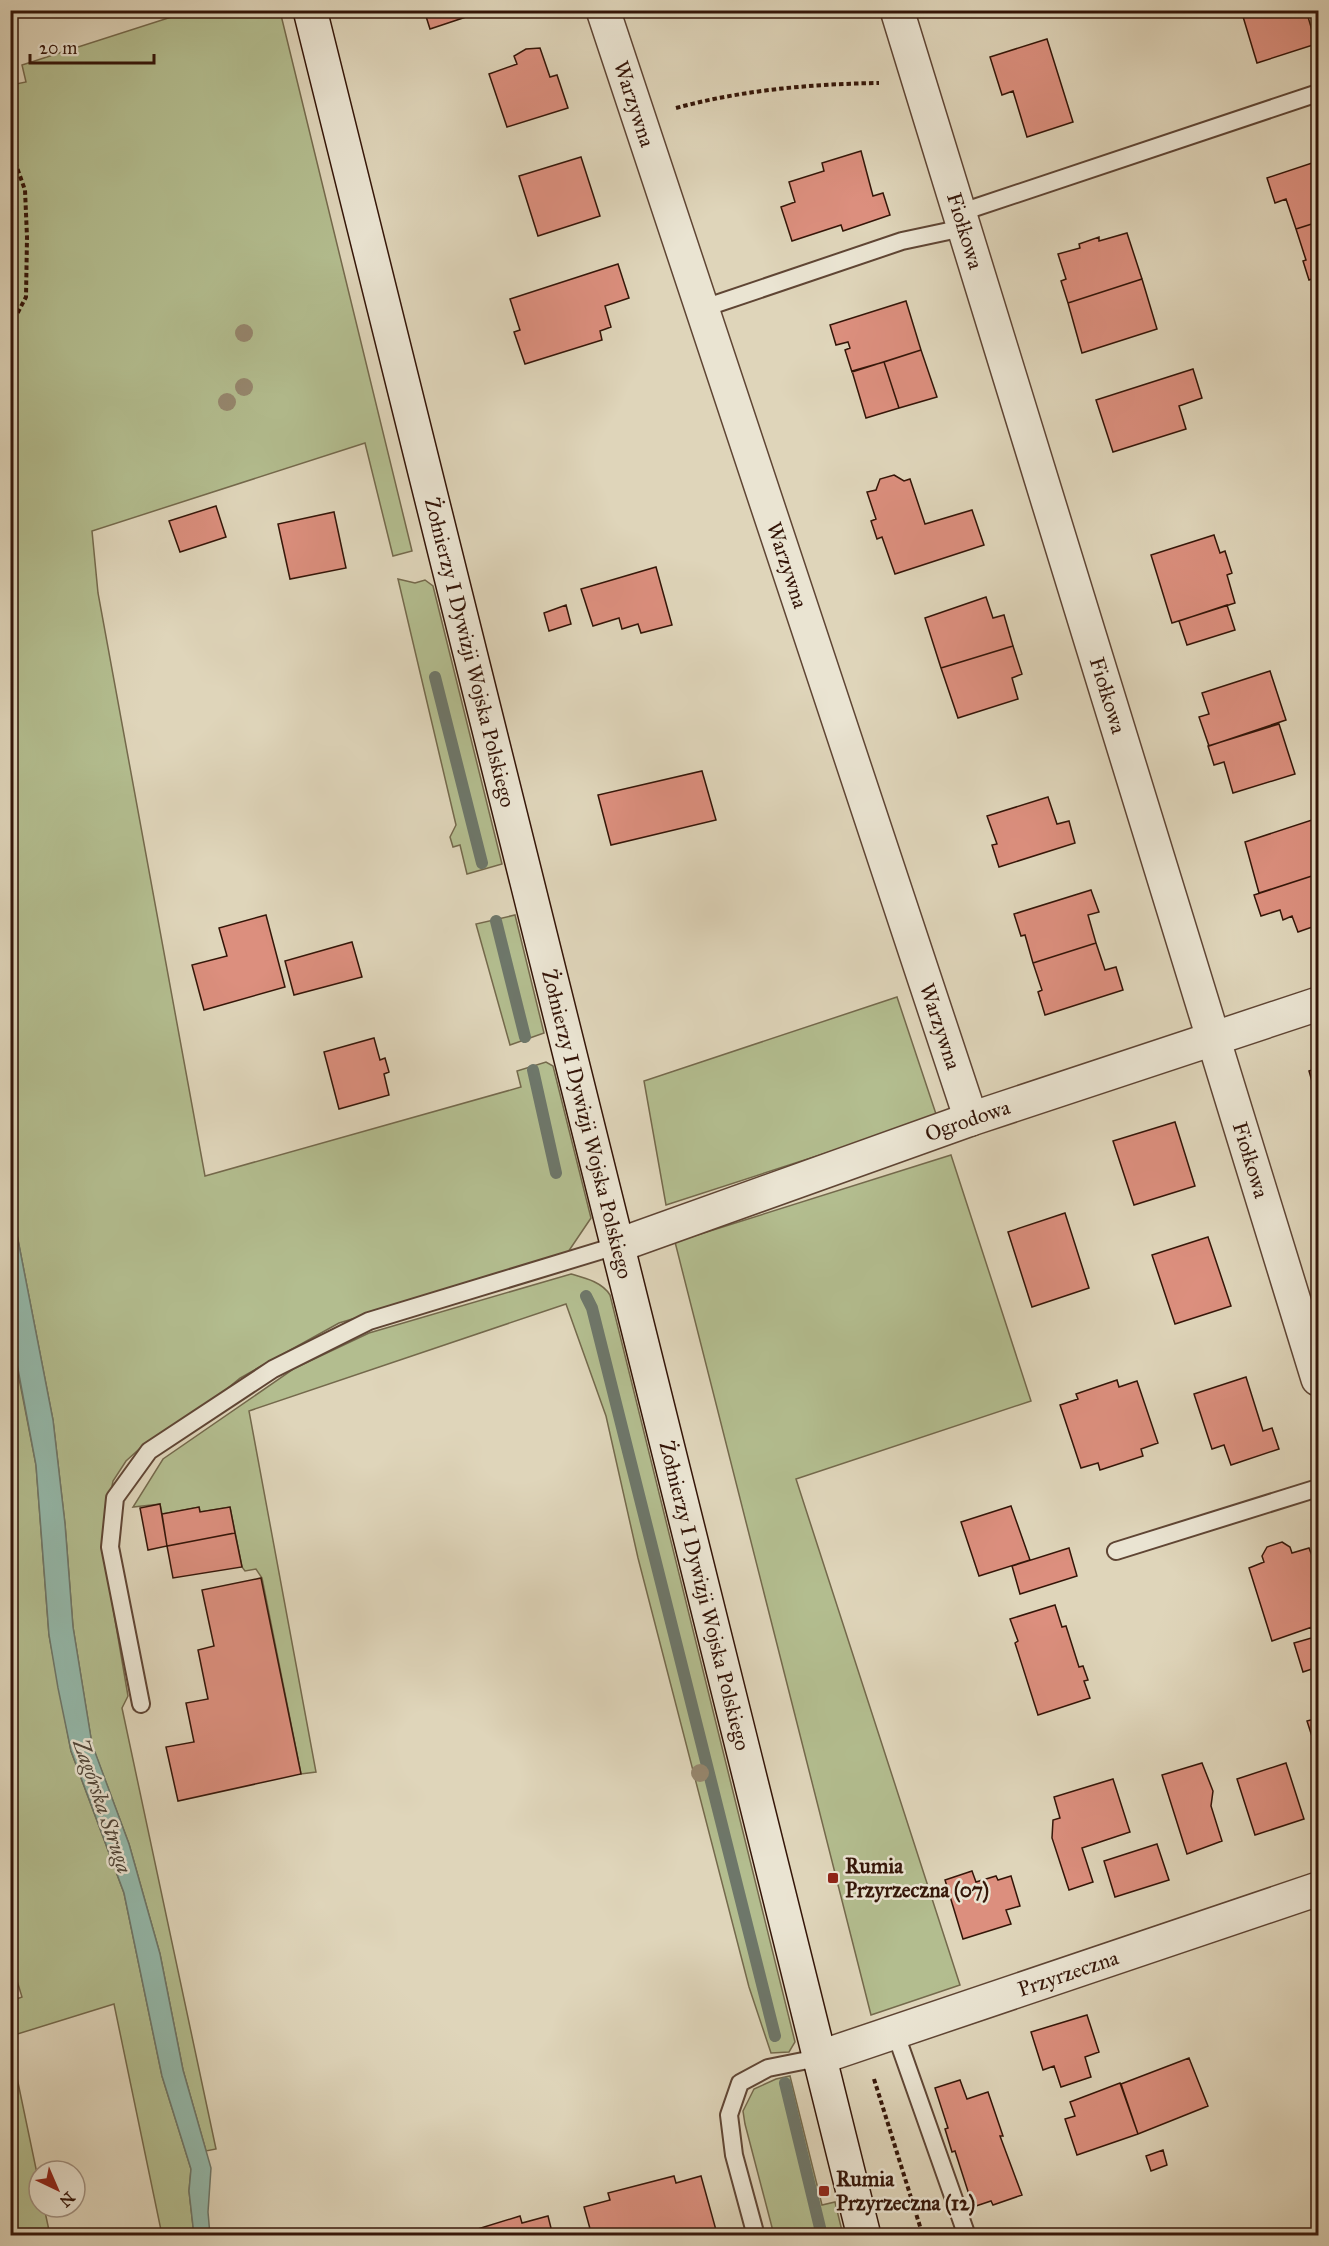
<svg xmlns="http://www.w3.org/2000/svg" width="1329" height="2246" viewBox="0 0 1329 2246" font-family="'IM FELL Great Primer',serif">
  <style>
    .green { fill: #b3bd8f; stroke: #74694c; stroke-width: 1.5 }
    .water { fill: #94b9ab; stroke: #6e776a; stroke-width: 1.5 }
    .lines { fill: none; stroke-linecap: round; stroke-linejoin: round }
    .stream { stroke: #6e776a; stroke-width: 12 }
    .building { fill: #dc8f7e; stroke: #341508; stroke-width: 1.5 }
    .lane-casing { stroke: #5f4534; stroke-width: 20 }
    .street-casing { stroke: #5f4534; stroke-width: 36 }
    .secondary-casing { stroke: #341508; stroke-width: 36 }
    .path { stroke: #341508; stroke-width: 4; stroke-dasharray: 4.5 3; stroke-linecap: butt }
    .lane { stroke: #eae4d2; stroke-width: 16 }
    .street { stroke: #eae4d2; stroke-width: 33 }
    .secondary { stroke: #eae4d2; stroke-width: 33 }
    .tree { fill: #96876e }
    .poi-dot { fill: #8f2418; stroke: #eae4d2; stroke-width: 2 }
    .labels { text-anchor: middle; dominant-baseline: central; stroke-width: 5; stroke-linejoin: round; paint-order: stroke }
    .street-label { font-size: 21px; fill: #341508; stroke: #eae4d2 }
    .poi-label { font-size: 21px; font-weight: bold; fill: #341508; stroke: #eae4d2; text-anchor: start }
    .water-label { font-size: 22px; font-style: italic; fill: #514639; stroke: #eae4d2 }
  </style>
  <rect width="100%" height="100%" fill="#dfd5ba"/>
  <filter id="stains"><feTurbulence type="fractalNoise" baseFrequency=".00333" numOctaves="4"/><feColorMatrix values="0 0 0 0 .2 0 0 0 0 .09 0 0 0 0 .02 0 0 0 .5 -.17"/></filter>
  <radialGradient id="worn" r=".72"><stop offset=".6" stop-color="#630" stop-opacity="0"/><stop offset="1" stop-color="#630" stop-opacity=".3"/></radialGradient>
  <path class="green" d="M190 11H280L412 551 393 556 365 443 92 531 98 593 205 1176 521 1087 517 1071 546 1062 553 1066 591 1218 566 1255 339 1323 240 1378 217 1397 147 1442 126 1461 113 1481 104 1525V1555L128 1696 122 1708 216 2149 206 2151 183 2070 160 1954 129 1844 92 1745 73 1627 65 1524 53 1420 11 1204V85L26 82 22 65Z
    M398 579 415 583 425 580 433 586 502 864 467 874 460 845 453 847 450 837 456 825Z
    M515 915 544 1033 510 1045 476 924Z
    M897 997 937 1117 666 1205 644 1081Z
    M951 1155 1031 1401 796 1479 960 1985 871 2015 675 1242Z
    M571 1274C585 1278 602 1282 610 1295L795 2042 789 2052 771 2053 749 1987 638 1558 606 1416 566 1304 249 1411 316 1772 301 1774 262 1578 256 1569 245 1571 242 1567 230 1507 200 1512 199 1507 162 1514 160 1504 133 1507 163 1459 295 1368 369 1333Z
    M10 1332 36 1465 49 1635 71 1751 124 1893 162 2076 191 2169 189 2191 194 2235H162L114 2004 11 2036V2001L22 1997 10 1958Z
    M11 2049 39 2183V2207H44L50 2235H11Z
    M790 2076 822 2205 835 2202 843 2235H774L745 2124 743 2111 754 2089 776 2079Z"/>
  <path class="water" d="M11 1204 53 1420 65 1524 73 1627 92 1744 129 1844 160 1954 183 2070 211 2168 208 2212 210 2235H194L189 2191 191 2169 162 2076 124 1893 71 1751 58 1688 49 1635 36 1465 11 1332Z"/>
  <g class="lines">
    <path class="stream" d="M435 677 482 863
      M496 921 525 1037
      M533 1070 556 1173
      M586 1296 592 1308 775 2036
      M785 2083 822 2236"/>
  </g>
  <path class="building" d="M424 10H470L472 15 430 29Z
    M1241 10H1306L1316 44 1257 63Z
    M1047 39 1073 122 1027 137 1013 91 1002 95 990 57Z
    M540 48 550 77 557 75 568 108 507 127 489 74 517 64 514 56 526 49Z
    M861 151 873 196 883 193 890 215 843 231 841 225 792 241 781 207 795 202 789 182 824 171 822 163Z
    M581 157 600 216 538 236 519 176Z
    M1318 161V222L1296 229 1286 199 1275 203 1267 178Z
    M1318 222V277L1309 280 1303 261 1306 260 1296 229Z
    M1127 233 1142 279 1068 303 1061 281 1066 279 1058 254 1080 248 1079 244 1099 237V241Z
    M618 264 629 298 605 306 611 327 600 331 602 340 525 364 514 332 520 330 510 299Z
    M1142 279 1157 329 1082 353 1068 303Z
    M906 301 921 350 852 372 845 350 850 348 848 342 836 345 830 325Z
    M921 350 937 397 899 408 884 362Z
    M884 362 899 408 866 418 852 371Z
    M1193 369 1202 398 1179 406 1186 429 1113 452 1096 400Z
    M894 475 904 481 910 479 925 524 972 510 984 545 895 574 882 537 877 539 871 521 876 519 867 492 876 490 880 479Z
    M216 506 226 537 180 552 169 521Z
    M334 512 346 568 290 579 278 524Z
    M1214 535 1220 553 1225 551 1232 573 1227 575 1235 603 1172 623 1151 555Z
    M656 567 672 625 641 633 638 624 622 629 619 618 593 626 581 589Z
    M986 597 993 618 1004 615 1013 646 941 668 925 618Z
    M566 605 571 624 549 631 544 613Z
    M1227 605 1235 630 1187 645 1179 621Z
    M1013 646 1022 674 1012 678 1018 699 958 718 941 668Z
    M1270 671 1286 720 1209 746 1199 717 1209 714 1202 693Z
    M1279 724 1295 774 1233 793 1224 762 1214 765 1208 746Z
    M702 771 716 820 611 845 598 795Z
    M1048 797 1057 824 1069 821 1075 843 999 867 992 845 997 844 987 816Z
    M1318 818V874L1259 893 1245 842Z
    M1318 874V925L1298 932 1292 916 1283 920 1280 910 1261 916 1254 895Z
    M1091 890 1099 912 1088 915 1096 943 1033 963 1025 935 1021 936 1014 914Z
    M266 915 285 987 204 1010 192 965 227 956 219 928Z
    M352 942 362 977 294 995 285 961Z
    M1096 943 1105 970 1116 967 1123 990 1045 1015 1038 992 1042 990 1033 963Z
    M374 1038 380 1060 385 1058 389 1072 384 1074 389 1095 339 1109 324 1052Z
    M1318 1068V1102L1309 1071Z
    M1175 1122 1195 1186 1134 1205 1113 1141Z
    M1065 1213 1089 1288 1032 1307 1008 1232Z
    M1208 1237 1231 1306 1175 1324 1152 1255Z
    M1246 1377 1263 1431 1272 1428 1279 1449 1231 1465 1224 1445 1212 1449 1194 1394Z
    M1117 1380 1119 1387 1137 1381 1158 1443 1141 1449 1143 1456 1100 1470 1098 1463 1081 1468 1060 1405 1078 1399 1076 1394Z
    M160 1504 167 1546 148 1550 140 1508Z
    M1011 1506 1030 1560 979 1576 961 1522Z
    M199 1507 200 1512 230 1507 235 1533 167 1546 162 1514Z
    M235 1533 242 1567 173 1578 167 1546Z
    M1282 1542 1290 1547 1292 1553 1309 1548 1318 1571V1667L1303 1672 1294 1643 1315 1637 1312 1627 1272 1641 1249 1568 1264 1562 1262 1556 1267 1547Z
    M1069 1548 1077 1576 1020 1594 1012 1566Z
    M261 1578 301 1774 178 1801 166 1747 194 1742 186 1703 208 1699 198 1650 214 1646 202 1590Z
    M1055 1605 1062 1627 1066 1626 1079 1667 1083 1666 1088 1680 1084 1681 1090 1698 1038 1715 1015 1643 1018 1641 1010 1619Z
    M1318 1718V1755L1307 1721Z
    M1202 1763 1213 1791 1211 1806 1222 1841 1187 1854 1162 1775Z
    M1286 1763 1304 1819 1255 1835 1237 1779Z
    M1113 1779 1130 1832 1082 1848 1093 1882 1069 1890 1052 1838 1053 1820 1060 1818 1054 1797Z
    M1157 1844 1169 1880 1115 1897 1104 1861Z
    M972 1871 976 1882 996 1876 998 1880 1011 1876 1020 1906 1006 1910 1011 1924 963 1939 945 1880Z
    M1087 2015 1099 2052 1085 2057 1091 2077 1061 2087 1054 2066 1043 2070 1031 2032Z
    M1189 2058 1208 2106 1138 2134 1121 2084Z
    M960 2080 967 2099 988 2092 1003 2136H1000L1022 2195 993 2205 991 2201 973 2207 955 2151 952 2152 945 2129 948 2128 935 2088Z
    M1120 2083 1138 2134 1077 2155 1065 2119 1075 2116 1070 2102Z
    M1163 2150 1167 2165 1151 2171 1146 2156Z
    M674 2176 676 2183 701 2176 716 2230 699 2236H592L584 2207 610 2200 608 2193Z
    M520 2216 522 2223 548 2216 553 2236H455Z"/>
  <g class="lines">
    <defs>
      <path id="lane" d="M959 213 1318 93
        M701 309 902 241 963 228
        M1116 1551 1318 1488
        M141 1704 110 1547 115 1498 149 1451 273 1369 369 1321 619 1245
        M895 2032 967 2236
        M756 2236 734 2155 729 2115 740 2083 768 2068 818 2058"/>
      <g id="street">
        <path id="s1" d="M603 10 971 1119"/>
        <path id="s2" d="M897 10 1318 1379"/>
        <path id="s3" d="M619 1245 971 1119 1318 1004"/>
        <path id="s4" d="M818 2058 1318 1889"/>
      </g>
      <g id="secondary">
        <path id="s5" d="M310 10 864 2236"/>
      </g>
    </defs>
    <use href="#lane" class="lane-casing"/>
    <use href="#street" class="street-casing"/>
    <use href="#secondary" class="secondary-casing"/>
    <path class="path" d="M676 108C742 90 811 84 879 83
      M10 148 25 190 27 237 26 297 16 316 10 319
      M874 2079 923 2236"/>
    <use href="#lane" class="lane"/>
    <use href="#street" class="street"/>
    <use href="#secondary" class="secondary"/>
  </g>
  <g class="tree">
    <circle cx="244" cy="333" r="9"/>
    <circle cx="244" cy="387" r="9"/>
    <circle cx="227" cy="402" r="9"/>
    <circle cx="700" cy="1773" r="9"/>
  </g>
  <g class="poi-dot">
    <rect x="827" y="1872" width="12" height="12" rx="3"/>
    <rect x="818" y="2185" width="12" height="12" rx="3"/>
  </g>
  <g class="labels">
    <g class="street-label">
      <text stroke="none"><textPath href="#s1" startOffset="99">Warzywna</textPath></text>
      <text stroke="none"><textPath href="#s2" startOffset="231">Fiołkowa</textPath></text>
      <text stroke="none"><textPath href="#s1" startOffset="585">Warzywna</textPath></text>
      <text stroke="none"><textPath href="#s5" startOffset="662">Żołnierzy I Dywizji Wojska Polskiego</textPath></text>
      <text stroke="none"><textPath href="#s2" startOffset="717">Fiołkowa</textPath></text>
      <text stroke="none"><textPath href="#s1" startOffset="1071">Warzywna</textPath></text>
      <text stroke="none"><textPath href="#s3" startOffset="370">Ogrodowa</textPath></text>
      <text stroke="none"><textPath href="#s5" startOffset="1148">Żołnierzy I Dywizji Wojska Polskiego</textPath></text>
      <text stroke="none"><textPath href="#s2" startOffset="1203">Fiołkowa</textPath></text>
      <text stroke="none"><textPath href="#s5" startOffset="1634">Żołnierzy I Dywizji Wojska Polskiego</textPath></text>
      <text stroke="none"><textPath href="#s4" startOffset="264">Przyrzeczna</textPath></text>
    </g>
    <g class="poi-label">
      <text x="845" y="1866">Rumia<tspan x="845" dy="24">Przyrzeczna (07)</tspan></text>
      <text x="836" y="2179">Rumia<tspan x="836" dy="24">Przyrzeczna (12)</tspan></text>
    </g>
    <g class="water-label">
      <text transform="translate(103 1806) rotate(71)">Zagórska Struga</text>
    </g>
  </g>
  <rect width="1329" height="2246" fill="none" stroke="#dfd5ba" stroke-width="36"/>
  <rect x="12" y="12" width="1305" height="2222" fill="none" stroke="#341508" stroke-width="3"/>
  <rect x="18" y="18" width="1293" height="2210" fill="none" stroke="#341508" stroke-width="1.5"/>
  <g transform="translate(57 2189) rotate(136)"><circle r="28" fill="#eae4d2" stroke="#a19181" stroke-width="1.5"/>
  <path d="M0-4.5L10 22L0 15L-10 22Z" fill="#8f2418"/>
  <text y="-9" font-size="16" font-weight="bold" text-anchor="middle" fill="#341508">N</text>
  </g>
  <path d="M30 54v9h124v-9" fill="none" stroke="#341508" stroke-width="3"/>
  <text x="39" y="54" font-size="18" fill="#341508" stroke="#eae4d2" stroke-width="4.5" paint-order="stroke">20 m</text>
  <rect width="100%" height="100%" filter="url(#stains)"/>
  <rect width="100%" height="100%" fill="url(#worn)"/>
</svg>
